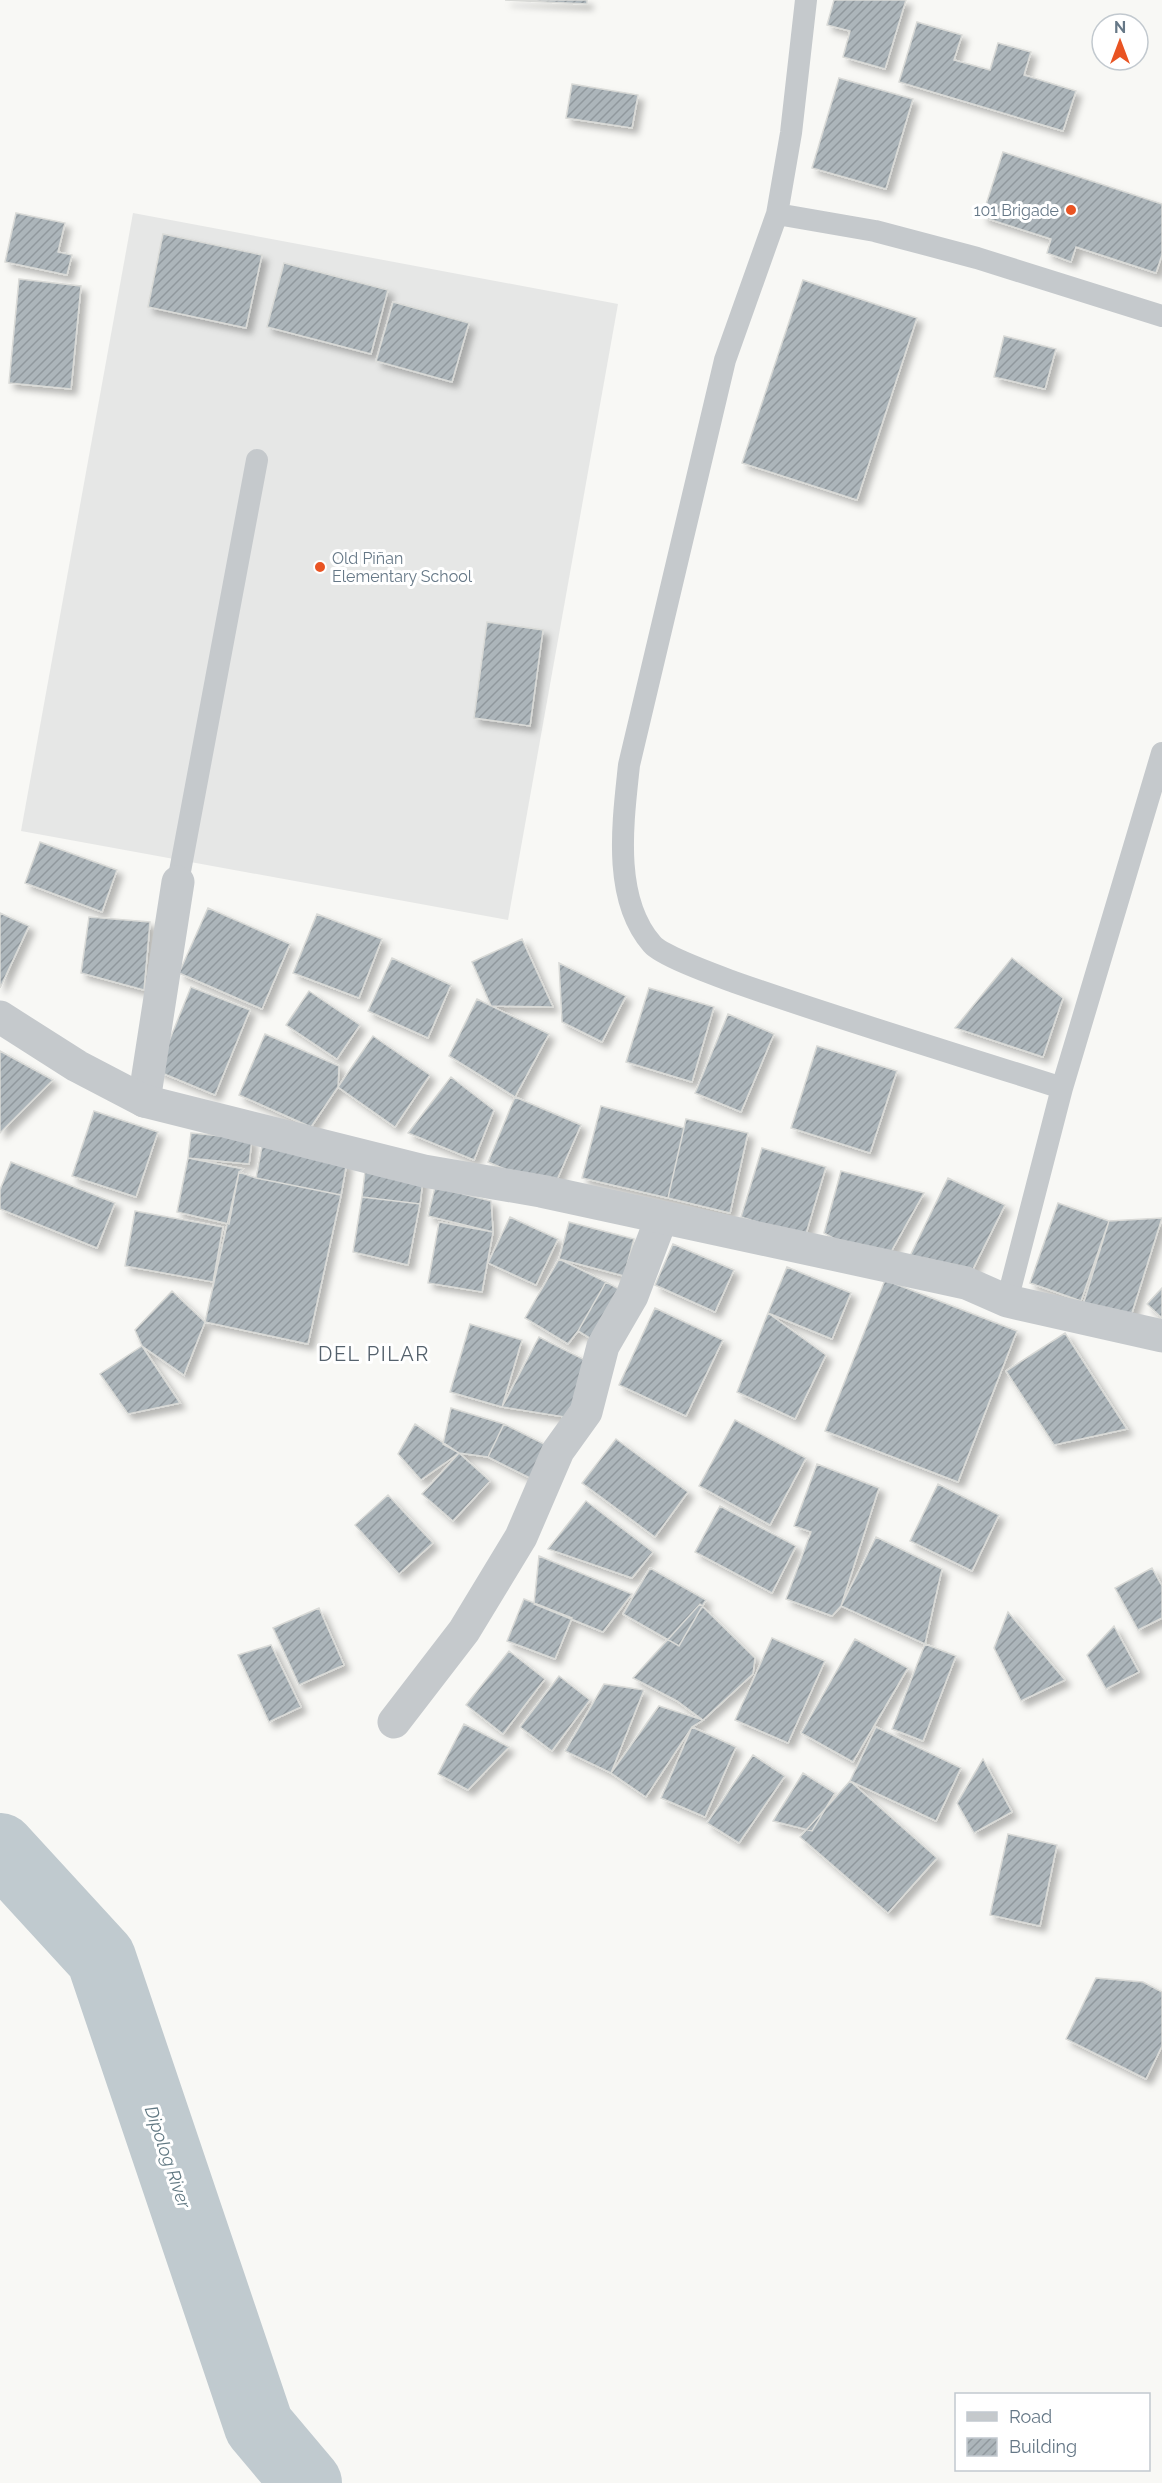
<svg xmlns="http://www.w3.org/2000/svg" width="1162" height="2483" viewBox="0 0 1162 2483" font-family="Raleway,sans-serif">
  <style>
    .built { fill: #e6e7e6 }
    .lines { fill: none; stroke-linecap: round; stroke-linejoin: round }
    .river { stroke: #c0cacf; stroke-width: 70 }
    .building { fill: url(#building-hatch); stroke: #d9dad7; stroke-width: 1.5; filter: url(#shadow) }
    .service { stroke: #c5c9cc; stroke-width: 22 }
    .minor { stroke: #c5c9cc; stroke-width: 33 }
    .tertiary { stroke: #c5c9cc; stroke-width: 33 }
    .poi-dot { fill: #e95423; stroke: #fff; stroke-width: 2 }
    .labels { text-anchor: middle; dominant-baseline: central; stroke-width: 6; stroke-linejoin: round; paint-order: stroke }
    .poi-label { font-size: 16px; fill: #667887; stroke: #fff; text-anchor: end }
    .water-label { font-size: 18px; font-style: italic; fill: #627983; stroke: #fff }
    .quarter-label { font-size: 20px; letter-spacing: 1.5px; fill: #54616c; stroke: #fff }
  </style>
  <defs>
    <pattern id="building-hatch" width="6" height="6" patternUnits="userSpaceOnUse" patternTransform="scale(1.5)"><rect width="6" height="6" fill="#acb5ba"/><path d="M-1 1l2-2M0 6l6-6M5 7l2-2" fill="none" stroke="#90989d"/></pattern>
    <filter id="shadow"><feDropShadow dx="5.5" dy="5.5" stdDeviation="3" flood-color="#0004"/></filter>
  </defs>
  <rect width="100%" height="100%" fill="#f8f8f5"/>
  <path class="built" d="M133 213 618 304 508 920 21 831Z"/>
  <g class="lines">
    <path class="river" d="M0 1848 101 1958 259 2426 307 2483"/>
  </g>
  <path class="building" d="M505 0H587V4Z
    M834 0H906L885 69 843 57 850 31 827 25Z
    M917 22 962 35 954 60 990 70 998 43 1031 52 1024 75 1076 91 1063 131 899 82Z
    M839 78 913 99 886 189 812 168Z
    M572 84 638 95 632 128 566 118Z
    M1003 152 1162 204V255L1156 273 1076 247 1071 262 1047 253 1051 239 982 217Z
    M16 213 65 223 58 252 72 255 67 275 5 262Z
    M163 234 262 255 246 328 148 307Z
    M284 263 388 290 371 354 267 327Z
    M19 279 81 286 71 389 9 383Z
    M803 280 917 318 857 500 742 463Z
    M393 302 469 323 452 382 376 361Z
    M1004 336 1056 349 1045 389 994 377Z
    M487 622 543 630 530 726 474 718Z
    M40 842 117 870 102 912 25 883Z
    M208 908 290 944 262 1009 179 973Z
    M0 913 29 926 0 988Z
    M317 914 382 939 359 998 293 973Z
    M89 917 150 922 144 990 81 973Z
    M522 939 553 1007 491 1006 472 962Z
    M392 958 451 985 428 1038 368 1011Z
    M1012 958 1063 998 1043 1057 955 1028Z
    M559 963 626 996 602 1042 562 1022Z
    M191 987 250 1010 215 1095 157 1071Z
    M649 988 714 1007 692 1082 626 1062Z
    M309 991 360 1025 337 1059 286 1025Z
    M477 999 549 1034 515 1097 449 1056Z
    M728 1014 774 1034 741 1112 695 1093Z
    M265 1034 339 1066 338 1087 311 1127 239 1095Z
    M373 1036 430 1075 395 1127 338 1087Z
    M817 1046 897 1071 870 1153 791 1128Z
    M0 1051 53 1080 0 1133Z
    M451 1077 494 1110 474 1160 408 1133Z
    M515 1097 581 1125 553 1189 488 1162Z
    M601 1106 684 1128 668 1198 582 1178Z
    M94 1111 158 1132 136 1197 72 1176Z
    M686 1119 748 1133 730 1213 668 1198Z
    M191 1133 252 1139 249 1164 188 1158Z
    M262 1146 347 1162 341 1195 256 1178Z
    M762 1148 826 1167 805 1237 741 1217Z
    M188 1158 243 1169 239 1172 229 1224 177 1212Z
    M11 1162 115 1203 97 1248 0 1209V1190Z
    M366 1163 424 1171 420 1204 362 1197Z
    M841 1171 924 1193 883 1266 824 1233Z
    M239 1172 256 1178 341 1195 308 1344 205 1322Z
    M948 1178 1005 1205 966 1283 910 1256Z
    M435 1187 491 1201 493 1232 428 1216Z
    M362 1197 420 1204 408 1265 353 1252Z
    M1058 1203 1109 1221 1081 1301 1030 1283Z
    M135 1211 223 1227 213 1282 125 1266Z
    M510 1217 558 1239 536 1285 488 1263Z
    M1162 1218 1130 1319 1083 1305 1109 1221Z
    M439 1222 493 1232 482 1292 428 1283Z
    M569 1222 634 1239 624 1276 559 1259Z
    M673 1244 734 1270 715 1312 655 1285Z
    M559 1259 606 1282 578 1331 568 1344 525 1318Z
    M787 1267 851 1293 832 1339 768 1313Z
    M885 1280 1017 1331 958 1482 825 1431Z
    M606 1282 632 1296 603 1346 578 1331Z
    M1162 1288V1318L1147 1304Z
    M172 1291 205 1322 184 1375 142 1346 135 1330Z
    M655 1308 723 1340 686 1416 619 1385Z
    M768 1313 826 1355 795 1419 737 1392Z
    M470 1324 522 1340 502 1407 450 1392Z
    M1065 1333 1127 1429 1054 1445 1006 1371Z
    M539 1337 599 1367 571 1418 502 1407Z
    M142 1346 180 1403 128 1414 100 1374Z
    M451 1408 504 1424 488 1457 459 1453 443 1444Z
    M735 1420 806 1458 770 1525 699 1486Z
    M415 1424 459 1453 421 1480 398 1454Z
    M504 1424 558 1451 542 1484 488 1457Z
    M616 1439 688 1492 655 1537 582 1483Z
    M459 1453 490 1481 453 1521 422 1494Z
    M817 1464 879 1488 841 1606 832 1616 786 1599 811 1532 794 1526Z
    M938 1484 999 1515 972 1571 910 1541Z
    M388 1495 433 1543 399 1574 355 1525Z
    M586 1501 653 1552 632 1578 548 1549Z
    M720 1506 796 1546 772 1593 695 1552Z
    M876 1537 942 1569 925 1644 841 1606Z
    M539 1556 632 1594 603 1632 534 1604Z
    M650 1568 706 1600 679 1646 623 1614Z
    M1152 1568 1162 1586V1618L1138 1630 1115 1588Z
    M524 1599 572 1618 555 1659 507 1641Z
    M700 1604 755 1658 753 1674 703 1720 677 1701 633 1678Z
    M319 1608 344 1665 299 1685 273 1628Z
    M1008 1612 1065 1680 1021 1701 994 1648Z
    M1114 1626 1139 1672 1106 1689 1087 1655Z
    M772 1638 825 1661 788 1743 735 1720Z
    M855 1639 908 1668 853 1762 801 1733Z
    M925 1644 956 1656 923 1741 892 1729Z
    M271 1645 301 1707 269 1722 238 1655Z
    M509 1651 545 1679 503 1734 466 1705Z
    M559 1676 590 1700 552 1751 520 1727Z
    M604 1684 644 1690 611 1773 565 1751Z
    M659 1706 703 1720 692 1727 646 1797 611 1773Z
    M464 1724 509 1747 468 1790 438 1774Z
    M692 1727 736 1747 705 1817 661 1798Z
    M876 1727 961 1768 936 1821 850 1781Z
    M753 1755 785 1776 739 1843 707 1823Z
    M983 1759 1012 1812 974 1833 957 1803Z
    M803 1773 835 1793 812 1831 773 1821Z
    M850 1781 937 1858 888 1913 800 1837Z
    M1008 1834 1057 1845 1040 1926 990 1915Z
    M1096 1978 1143 1982 1162 1992V2046L1146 2079 1066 2039Z"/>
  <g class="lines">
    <path class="service" d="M806 0 791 133 777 214 725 360 629 765C623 822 612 898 652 944 662 956 718 976 734 982 842 1020 953 1053 1062 1088
      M777 214 875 231 977 258 1162 316
      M178 882 257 460
      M1007 1301 1062 1088 1162 753"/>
    <path class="minor" d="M144 1101 178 882
      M394 1722 464 1631 521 1537 558 1451 586 1412 603 1346 632 1296 661 1219"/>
    <path class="tertiary" d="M0 1017 77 1066 144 1101 424 1171 541 1191 966 1283 1007 1301 1162 1336"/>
  </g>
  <g class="poi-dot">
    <circle cx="1071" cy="210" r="6"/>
    <circle cx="320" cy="567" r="6"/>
  </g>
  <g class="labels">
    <g class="poi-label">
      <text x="1059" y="210">101 Brigade</text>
      <text x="332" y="558" text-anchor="start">Old Piñan<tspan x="332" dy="18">Elementary School</tspan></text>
    </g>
    <g class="water-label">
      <text transform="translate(168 2157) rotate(71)">Dipolog River</text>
    </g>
    <g class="quarter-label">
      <text x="374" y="1354">DEL PILAR</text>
    </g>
  </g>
  <rect x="955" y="2393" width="195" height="78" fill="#ffffff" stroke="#c2c9cf" stroke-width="1.5"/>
  <rect x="967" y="2412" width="30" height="9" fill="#c5c9cc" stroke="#c2c9cf" stroke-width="1.5"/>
  <text x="1009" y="2423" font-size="18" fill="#667887">Road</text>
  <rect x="967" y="2438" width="30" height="18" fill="url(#building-hatch)" stroke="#c2c9cf" stroke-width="1.5"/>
  <text x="1009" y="2453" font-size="18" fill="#667887">Building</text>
  <g transform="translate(1120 42)"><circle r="28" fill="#ffffff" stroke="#c2c9cf" stroke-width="1.5"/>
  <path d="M0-4.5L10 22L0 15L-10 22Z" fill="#e95423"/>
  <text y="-9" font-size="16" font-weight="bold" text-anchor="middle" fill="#667887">N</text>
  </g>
</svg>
